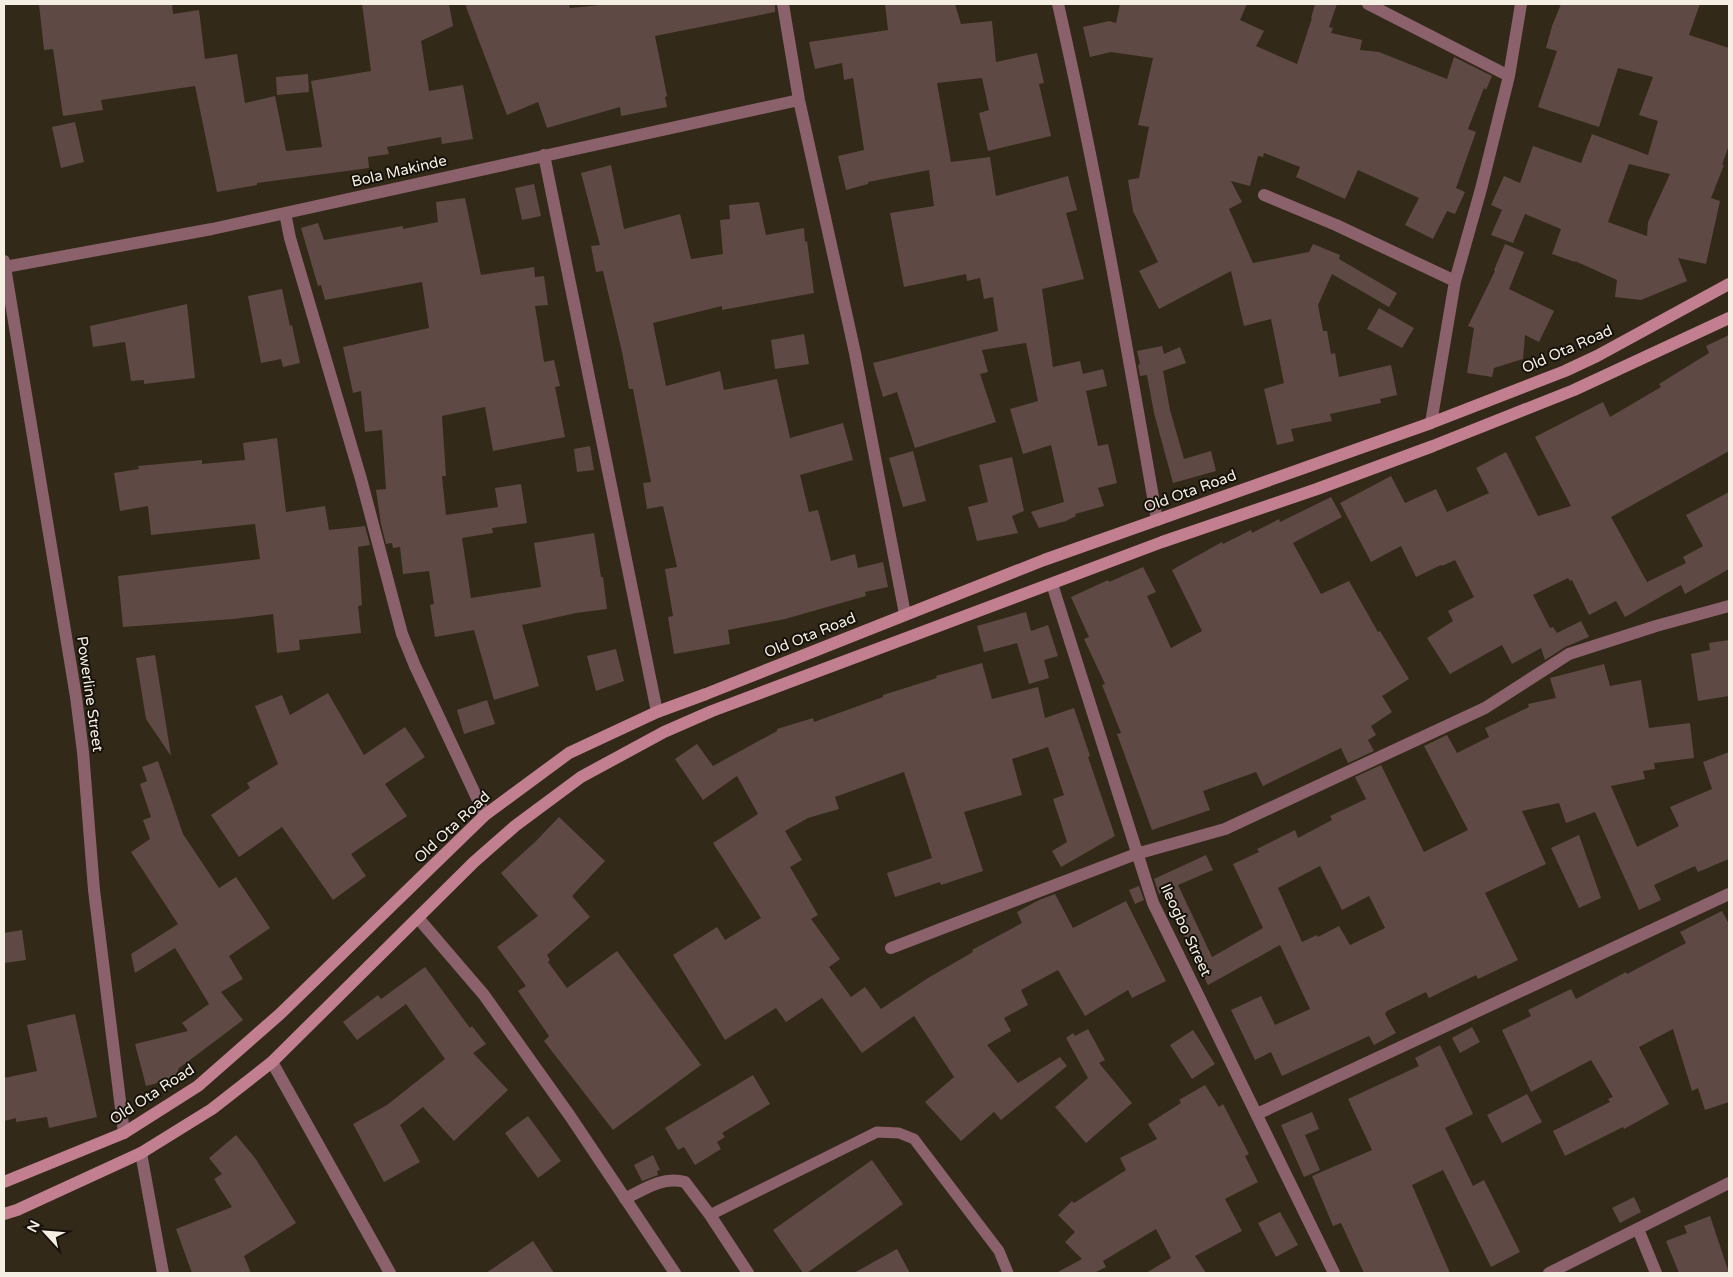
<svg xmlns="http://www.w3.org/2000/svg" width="1733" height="1277" viewBox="0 0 1733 1277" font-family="'Varela Round',sans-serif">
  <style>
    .building { fill: #5f4944; fill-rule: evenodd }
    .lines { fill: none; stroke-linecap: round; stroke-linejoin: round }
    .lane { stroke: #8b616b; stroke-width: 11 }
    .street { stroke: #8b616b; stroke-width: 12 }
    .secondary { stroke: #c27f8f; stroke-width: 12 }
    .labels { text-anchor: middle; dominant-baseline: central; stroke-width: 4; stroke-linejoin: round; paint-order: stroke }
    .street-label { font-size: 15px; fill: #f4eee3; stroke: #16120b }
  </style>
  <rect width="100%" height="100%" fill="#322918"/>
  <path class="building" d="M39 4H172L173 14 199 10 205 59 237 54 245 103 275 96 286 151 322 147 311 81 371 71 362 4H449L453 26 421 41 429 91 463 85 473 139 442 144 441 137 387 147 389 154 368 157 369 168 257 183V185L217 192 195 86 101 100 103 110 63 116 53 49 44 50Z
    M465 4H569L570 8 611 4H775V12L655 36 667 96 665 97 667 107 621 116 620 107 547 128 538 102 507 115Z
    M885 4H955L961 24 992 21 996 62 1037 53 1044 83 1039 84 1051 136 988 151 979 113 989 110 982 78 937 83 951 162 990 157 996 196 1068 176 1077 210 1066 213 1084 279 1042 289 1053 367 1080 361 1083 374 1103 369 1107 386 1086 391 1098 446 1108 444 1117 483 1098 488 1104 506 1075 514 1076 516 1066 521 1039 528 1031 512 1064 502 1051 445 1023 454 1010 409 1038 401 1026 343 982 350 988 372 980 374 996 422 915 448 897 392 883 397 873 363 998 331 993 297 984 299 980 278 967 281 966 274 904 287 890 213 934 206 929 170 868 182V184L846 190 838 156 864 150 853 78 844 80 842 63 815 69 809 42 888 30Z
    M1120 4H1247L1240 20 1264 31 1256 46 1297 64 1312 18H1311L1315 4H1337L1329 27 1333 28 1331 33 1362 40 1360 50 1379 52 1447 79 1454 57 1492 76 1486 90 1484 88 1468 129 1476 132 1456 188 1465 192 1455 214 1447 211 1433 239 1405 225 1419 198 1358 170 1345 199 1296 177 1300 167 1264 153 1263 157 1258 156 1250 186 1231 181 1242 202 1229 209 1253 263 1309 252 1313 244 1340 255 1339 259 1397 293 1389 307 1332 274 1318 305 1323 331H1327L1331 354 1335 353 1339 377 1391 365 1397 395 1380 399 1381 403 1330 414 1332 421 1291 429 1294 441 1277 445 1264 389 1284 383 1271 319 1244 326 1231 271 1159 309 1139 271 1158 262 1133 211 1128 180 1139 178 1149 127 1138 125 1153 58 1111 52 1090 57 1083 27 1109 21 1116 23Z
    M1561 4H1700L1689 35 1729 48V145L1722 165H1724L1711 198 1720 201 1706 264 1678 258 1687 281 1641 300 1615 297 1617 280 1575 261V262L1552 254 1561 229 1525 214 1513 243 1491 235 1502 210 1491 205 1504 176 1520 183 1533 146 1581 163 1592 134 1648 155 1658 121 1639 115 1653 77 1618 68 1599 127 1538 107 1557 51 1546 48 1552 26ZM1629 164 1670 174 1648 222 1647 236 1608 222Z
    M308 74 309 92 277 95 276 77Z
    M75 122 84 162 61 168 52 127Z
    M611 165 624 229 680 214 691 259 723 254 720 220 730 219 729 205 759 202 766 235 804 228 805 242 807 241 814 293 722 310V306L653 323 666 386 720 371 724 390 777 379 790 438 843 423 853 460 800 475 809 512 818 510 831 561 855 554 858 568 883 562 888 587 865 592 866 596 785 619 728 630 730 644 674 654 668 617 673 616 665 569 677 567 663 506 647 509 643 483 651 482 633 389H629L622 352 603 271 596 272 591 246 600 245 581 173Z
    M534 184 541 216 522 220 515 188Z
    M465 198 481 275 534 267 535 277 544 276 548 305 535 306 544 362 554 360 560 386 555 387 565 437 493 451 485 407 442 416 446 476H442L446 515 498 507 495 488 521 484 527 523 492 528 493 533 462 538 471 598 541 587 534 543 594 533 601 577H603L607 609 576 613 522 625 539 686 494 700 474 630 435 637 430 605 434 604 429 571 403 574 400 547 393 548 392 543 386 544 381 524 376 490 386 489 382 430 365 432 361 391 353 393 343 347 429 328 422 282 325 300 321 285 318 286 301 228 318 223 324 240 403 226V229L438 222 436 202Z
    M1505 244 1524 252 1509 289 1554 311 1539 342 1525 335 1523 359 1494 368 1492 377 1467 373 1474 328 1468 326 1495 271 1494 270Z
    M282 289 290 326 292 325 300 363 283 367 281 359 261 363 248 296Z
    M187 304 195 378 144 384V380L131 381 125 342 93 347 90 326Z
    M1379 308 1414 328 1402 348 1367 329Z
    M804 334 809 364 775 369 771 340Z
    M1729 335V451L1611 517 1647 582 1686 563 1683 557 1703 546 1686 515 1729 492V569L1685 594 1681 585 1625 617 1616 601 1589 615 1572 580 1570 581 1568 578 1533 595 1550 628 1553 627 1557 633 1581 621 1589 637 1565 647 1545 660 1541 648 1512 664 1502 645 1450 674 1427 638 1453 621 1448 611 1474 597 1455 560 1442 566 1441 565 1416 577 1401 546 1371 562 1340 503 1391 476 1405 503 1436 489 1447 512 1489 493 1476 468 1506 452 1538 516 1571 506 1535 437 1603 402 1610 417 1661 387 1659 384 1709 353 1706 346Z
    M1162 346 1164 354 1180 347 1186 363 1163 371 1170 410 1184 459 1211 451 1216 471 1173 483 1154 413 1147 375 1140 376 1138 365 1140 364 1137 351Z
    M277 438 286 512 325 506 329 530 365 526 370 545 358 547 362 605 358 606 361 633 299 640 300 650 277 653 273 614 233 619 123 627 118 576 260 559 255 524 151 535 148 506 120 511 114 473 139 469 138 466 202 460V464L245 460 243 443Z
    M590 446 594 470 577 472 574 449Z
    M913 451 926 501 903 507 889 458Z
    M1012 457 1024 511 1012 516 1018 533 977 541 968 507 988 502 979 465Z
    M1331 497 1342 517 1293 543 1321 594 1349 581 1378 632 1380 631 1409 679 1382 696 1392 712 1371 726 1376 735 1368 740 1374 751 1348 763 1341 748 1263 786 1256 772 1203 791 1210 810 1152 830 1117 734 1121 733 1102 685 1105 684 1084 639 1089 637 1071 597 1108 580 1109 582 1143 567 1156 592 1147 596 1171 648 1202 631 1172 570 1222 542 1223 544 1251 530 1252 533 1279 519 1280 522Z
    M1026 612 1031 631 1048 625 1058 656 1044 660 1049 678 1029 684 1017 643 984 652 977 626Z
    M1729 640V696L1698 701 1691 654 1710 650 1709 643Z
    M616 649 624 681 596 691 587 656Z
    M155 655 171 756 146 719 136 658Z
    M982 663 992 699 1038 687 1045 718 1074 708 1090 756 1088 757 1115 836 1061 867 1052 851 1067 842 1053 799 1064 795 1048 747 1012 759 1022 795 964 812 983 871 941 885 940 882 895 897 887 873 932 858 904 772 835 797 839 809 808 818 785 831 802 860 790 867 818 915 811 919 840 959 829 967 851 997 865 987 881 1009 928 978 973 952 972 950 1022 923 1017 912 1039 900 1055 894 1073 928 1126 901 1166 981 1132 998 1128 990 1085 1016 1058 970 1021 990 1028 1005 1004 1018 1011 1031 987 1045 1018 1083 1060 1057 1067 1066 1001 1120 994 1112 961 1141 925 1102 954 1077 914 1016 862 1053 822 998 786 1022 776 1008 725 1040 673 955 717 927 725 940 761 918 713 843 758 814 737 776 703 800 675 759 697 744 713 766 777 731V729L813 718 814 722 883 697V695L937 678 936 676Z
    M1604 664 1610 686 1641 680 1649 728 1690 723 1694 758 1654 763 1655 769 1643 771 1645 779 1611 786 1637 847 1679 826 1670 807 1712 789 1703 762 1729 752V859L1698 872 1695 866 1654 885 1661 900 1639 910 1595 812 1566 823 1559 803 1522 811 1546 864 1485 893 1518 960 1478 979 1476 975 1429 998 1426 992 1387 1011 1385 1014 1396 1033 1374 1045 1369 1036 1282 1076 1271 1052 1255 1060 1231 1010 1261 996 1275 1025 1310 1009 1280 945 1208 985 1163 892 1159 894 1154 879 1206 855 1213 870 1178 885 1212 957 1263 928 1233 864 1259 852 1257 849 1295 830 1298 838 1332 820 1330 816 1366 799 1355 777 1381 765 1424 852 1468 830 1424 746 1447 735 1457 753 1489 737 1485 728 1529 707 1528 704 1556 698 1550 678ZM1320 866 1342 910 1369 896 1385 928 1350 945 1339 926 1318 937 1317 935 1302 942 1278 888Z
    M328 693 364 755 405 727 425 757 385 784 407 816 351 854 366 876 333 900 282 827 239 857 211 815 250 788 247 783 278 764 255 706 282 695 290 715Z
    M487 700 495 724 464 734 457 710Z
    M158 761 183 834 219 888 236 877 270 928 229 956 243 979 221 992 243 1020 178 1069 180 1077 146 1086 135 1044 188 1031 182 1023 209 1004 175 948 135 973 131 954 178 924 131 852 150 839 143 820 151 817 140 784 147 781 142 767Z
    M559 817 605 861 572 896 590 917 547 955 550 960 548 962 567 988 617 951 701 1065 613 1130 544 1041 549 1036 518 991 526 986 497 947 538 916 501 873 536 841Z
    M1579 835 1601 898 1579 908 1551 848Z
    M1139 886 1144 900 1135 904 1129 890Z
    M1722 911 1729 924V1102L1705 1110 1698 1088 1692 1091 1673 1029 1639 1047 1669 1104 1624 1129 1623 1127 1565 1156 1553 1131 1610 1102 1608 1099 1613 1097 1591 1060 1531 1092 1502 1030 1531 1016 1528 1010 1571 989 1576 999 1626 972 1627 974 1686 943 1680 932Z
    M22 930 26 960 4 963V933Z
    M425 967 470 1028 472 1026 486 1044 473 1053 508 1090 454 1141 423 1107 400 1125 420 1162 384 1182 353 1124 387 1105 445 1059 406 1004 357 1040 343 1022 378 995 381 999Z
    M75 1014 97 1117 49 1128 47 1117 16 1122V1118L4 1121V1078L37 1071 27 1025Z
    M1472 1027 1480 1042 1460 1053 1452 1038Z
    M1088 1029 1105 1060 1099 1063 1132 1103 1086 1143 1055 1107 1088 1078 1066 1038 1073 1033 1075 1036Z
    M1193 1030 1215 1064 1192 1079 1170 1045Z
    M1440 1045 1473 1114 1445 1128 1473 1186 1484 1180 1520 1252 1491 1267 1443 1170 1412 1185 1450 1273H1364L1341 1223 1333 1226 1312 1176 1372 1150 1348 1099 1419 1066 1415 1058Z
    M753 1075 770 1104 722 1133 725 1137 717 1142 721 1149 695 1165 684 1147 678 1150 665 1128Z
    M1205 1085 1219 1107 1223 1104 1249 1154 1245 1156 1258 1182 1225 1199 1242 1231 1195 1256 1206 1273H1146L1171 1258 1156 1229 1103 1261 1106 1267 1094 1273H1056L1082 1259 1065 1242 1075 1232 1058 1215 1072 1201 1074 1203 1126 1170 1120 1158 1157 1139 1148 1124 1181 1103 1179 1100Z
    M1527 1094 1542 1122 1502 1143 1487 1115Z
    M1312 1112 1319 1129 1305 1135 1320 1170 1304 1177 1281 1125Z
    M528 1116 561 1161 538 1178 505 1133Z
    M236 1135 255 1158 296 1223 244 1256 251 1273H192L176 1229 232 1207 214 1179 222 1174 209 1158Z
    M653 1155 660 1170 657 1171 658 1175 642 1181 634 1165Z
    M872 1160 903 1204 807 1273H803L773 1230Z
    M1634 1197 1641 1212 1620 1223 1612 1208Z
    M1280 1212 1298 1245 1276 1257 1258 1223Z
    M1710 1216 1729 1273H1679L1666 1241 1687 1233 1684 1226Z
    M533 1241 554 1273H486Z
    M897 1249 910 1273H854Z"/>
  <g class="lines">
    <path class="lane" d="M710 1215 877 1132 899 1133 914 1139 999 1251 1008 1273"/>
    <path class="street" d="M783 4 799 100 855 353 905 614
      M1058 4C1097 175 1127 347 1157 520
      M1368 4 1509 76
      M544 155 657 712
      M1264 195 1336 225 1455 281
      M285 213 290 238 361 479 402 634 415 666 485 815
      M4 261 76 697 83 752 94 890 124 1133
      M5 267 212 229 799 100
      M1431 423 1455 281 1481 189 1509 76 1521 4
      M1052 584 1153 903 1334 1273
      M418 918 484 995 570 1116 675 1273
      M891 948 1136 854 1225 829 1485 708 1569 654 1656 626 1729 606
      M272 1062 390 1273
      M1257 1114 1729 894
      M141 1153 163 1273
      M625 1199C644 1189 663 1176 685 1182L710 1215 748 1273
      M1638 1229 1656 1273
      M1549 1273 1729 1183"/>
    <path class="secondary" d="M4 1182 124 1133 198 1086 280 1014 485 815 569 753 657 712 706 694 1044 560 1431 423 1565 371 1597 356 1729 284
      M4 1214 17 1210 141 1153 212 1109 272 1062 474 862 515 826 581 777 664 732 712 711 1162 542 1317 489 1433 446 1574 390 1729 318"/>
  </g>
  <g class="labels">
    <g class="street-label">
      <text transform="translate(399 171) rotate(-13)">Bola Makinde</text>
      <text transform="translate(1567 349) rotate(-24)">Old Ota Road</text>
      <text transform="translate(1190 491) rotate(-20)">Old Ota Road</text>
      <text transform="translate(810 635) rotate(-22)">Old Ota Road</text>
      <text transform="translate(90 694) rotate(82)">Powerline Street</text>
      <text transform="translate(452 827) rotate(-43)">Old Ota Road</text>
      <text transform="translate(1186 930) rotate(65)">Ileogbo Street</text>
      <text transform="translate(152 1094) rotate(-33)">Old Ota Road</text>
    </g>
  </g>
  <rect width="1733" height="1277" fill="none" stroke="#f4eee3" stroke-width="10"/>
  <g transform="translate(45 1232) rotate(296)" stroke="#16120b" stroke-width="4" paint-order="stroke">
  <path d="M0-4L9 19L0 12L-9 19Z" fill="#f4eee3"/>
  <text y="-8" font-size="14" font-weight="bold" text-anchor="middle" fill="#f4eee3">N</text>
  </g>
</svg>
